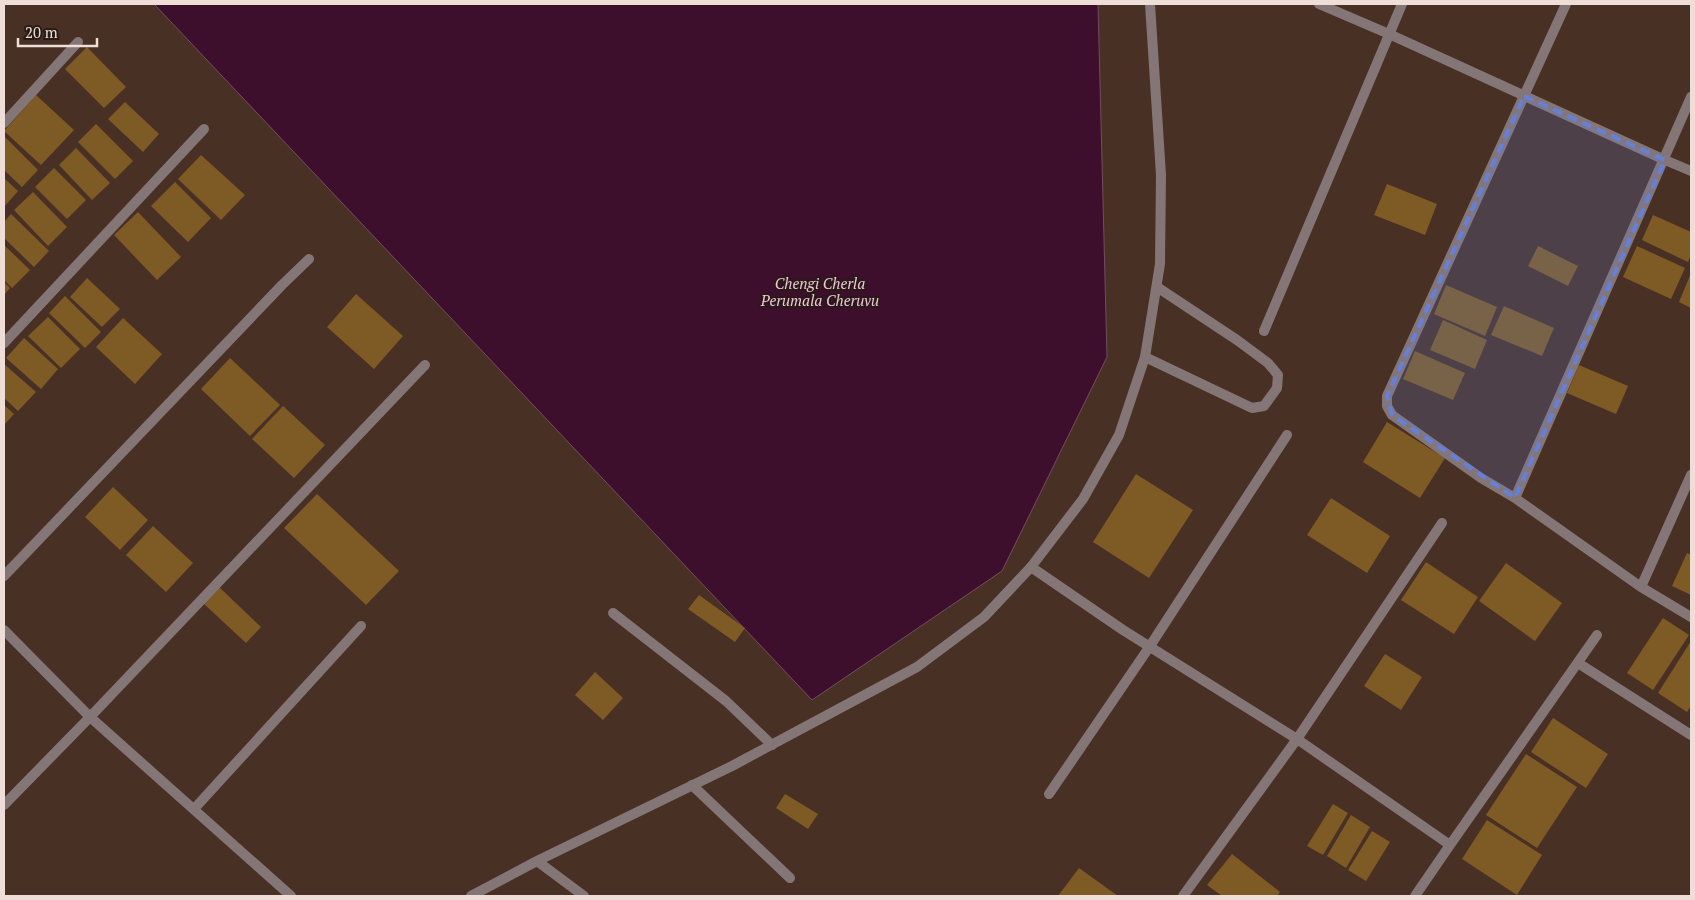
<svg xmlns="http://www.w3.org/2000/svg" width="1695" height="900" viewBox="0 0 1695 900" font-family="'PT Serif',serif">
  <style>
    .water { fill: #3e0f2d; stroke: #734d60 }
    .building { fill: #7e5a25 }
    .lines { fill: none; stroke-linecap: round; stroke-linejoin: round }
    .service { stroke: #847576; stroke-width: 10 }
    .minor { stroke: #847576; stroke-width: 10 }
    .tertiary { stroke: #847576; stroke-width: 10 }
    .marked { fill: #6680d8; fill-opacity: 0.2; stroke: #6680d8; stroke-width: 4; stroke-dasharray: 10 6; stroke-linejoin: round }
    .labels { text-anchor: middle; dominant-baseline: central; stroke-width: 4; stroke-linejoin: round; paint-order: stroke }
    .water-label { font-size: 15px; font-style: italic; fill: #f6c2de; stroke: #271b16 }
  </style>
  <rect width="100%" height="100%" fill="#493025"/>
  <path class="water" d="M154 4H1098L1107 357 1002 571 812 700Z"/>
  <path class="building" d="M87 47 126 87 104 108 65 69Z
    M36 95 74 130 41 165 4 131Z
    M125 102 159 134 143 152 108 119Z
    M96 124 133 161 115 179 78 142Z
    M4 136 38 170 22 187 4 170Z
    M76 148 110 183 92 200 59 165Z
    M201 155 245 195 221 220 178 179Z
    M54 168 86 200 67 219 35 187Z
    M4 178 18 191 4 207Z
    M175 182 211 218 188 242 151 206Z
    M1387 184 1437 204 1425 235 1374 215Z
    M33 192 67 227 48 246 14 210Z
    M138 212 181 257 157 280 114 235Z
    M11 214 49 251 34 267 4 238V222Z
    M1653 215 1691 232V255L1688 262 1642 240Z
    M4 245 30 270 12 288 4 280Z
    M1538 246 1578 266 1568 286 1528 266Z
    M1637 246 1685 268 1671 299 1623 277Z
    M1691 273V308L1679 302Z
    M87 278 120 309 102 327 70 297Z
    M4 282 10 288 4 295Z
    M1446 285 1497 307 1485 336 1434 314Z
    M356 294 403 336 374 369 327 327Z
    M65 296 101 332 85 348 49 313Z
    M1504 306 1554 328 1542 356 1491 335Z
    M48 317 80 349 61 368 28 336Z
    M123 318 162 354 135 384 96 347Z
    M1443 320 1487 340 1475 369 1430 350Z
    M24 338 58 369 41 389 6 358Z
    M1415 351 1465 373 1453 400 1403 379Z
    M230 358 280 405 250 436 201 389Z
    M4 364 36 392 18 411 4 398Z
    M1579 365 1628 386 1616 414 1567 393Z
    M4 405 14 414 4 425Z
    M283 406 325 445 294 478 252 439Z
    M1387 422 1445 458 1420 498 1363 462Z
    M1136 474 1193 510 1149 578 1093 542Z
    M113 487 148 520 120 550 85 517Z
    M317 494 399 571 366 605 284 528Z
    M1331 498 1390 536 1367 573 1307 535Z
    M153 526 193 563 166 592 126 555Z
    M1687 553 1691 555V595L1672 586Z
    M1426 562 1478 597 1454 634 1401 600Z
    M1506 563 1562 603 1535 641 1479 601Z
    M218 586 261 627 246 643 203 603Z
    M699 595 745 628 735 642 688 609Z
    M1663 618 1689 635 1653 690 1627 673Z
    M1691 641V706L1687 712 1658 693Z
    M1385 654 1422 677 1401 710 1364 686Z
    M595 672 623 698 603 720 575 695Z
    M1553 718 1608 754 1586 788 1531 752Z
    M1526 754 1577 787 1537 848 1486 815Z
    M785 794 818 814 808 829 776 808Z
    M1333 804 1348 813 1323 855 1307 846Z
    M1351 815 1370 827 1346 868 1327 856Z
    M1487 820 1542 855 1517 895 1462 859Z
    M1372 831 1390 842 1366 881 1348 870Z
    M1232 854 1280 892 1277 896H1222L1207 885Z
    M1079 868 1118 896H1058Z"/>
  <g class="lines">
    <path class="service" d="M1145 357 1252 408 1264 406 1277 388 1278 375 1268 363 1237 340 1157 287
      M613 613 726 701 772 745
      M692 785 790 878"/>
    <path class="minor" d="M1319 4 1389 34 1665 160 1691 171
      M1691 97 1515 498 1641 587 1691 617
      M4 123 78 42
      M1264 331 1402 4
      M4 343 204 129
      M1515 498 1481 478 1392 415 1387 406V396L1566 4
      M1031 567 1123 630 1297 739 1450 845 1415 896
      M4 576 282 285 309 259
      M1641 587 1691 475
      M4 630 90 717 291 896
      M1578 663 1691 735
      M1049 794 1150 646 1287 435
      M4 805 90 717 425 365
      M194 809 361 626
      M1450 845 1597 635
      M1183 896 1297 739 1442 523"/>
    <path class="tertiary" d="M537 861 584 896
      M471 896 537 861 732 766 917 667 984 617 1031 567 1083 499 1119 435 1145 357 1160 264 1161 175 1150 4"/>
  </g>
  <path class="marked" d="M1524 96 1665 160 1515 498 1392 415 1387 396Z"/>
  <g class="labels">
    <g class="water-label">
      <text x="820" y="283">Chengi Cherla<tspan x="820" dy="17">Perumala Cheruvu</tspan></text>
    </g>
  </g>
  <rect width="1695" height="900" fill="none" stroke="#efded7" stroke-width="10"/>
  <path d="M18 38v8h79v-8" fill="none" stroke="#efded7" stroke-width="2.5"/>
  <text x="25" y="38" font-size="15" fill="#efded7" stroke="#271b16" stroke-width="4" paint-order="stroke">20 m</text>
</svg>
